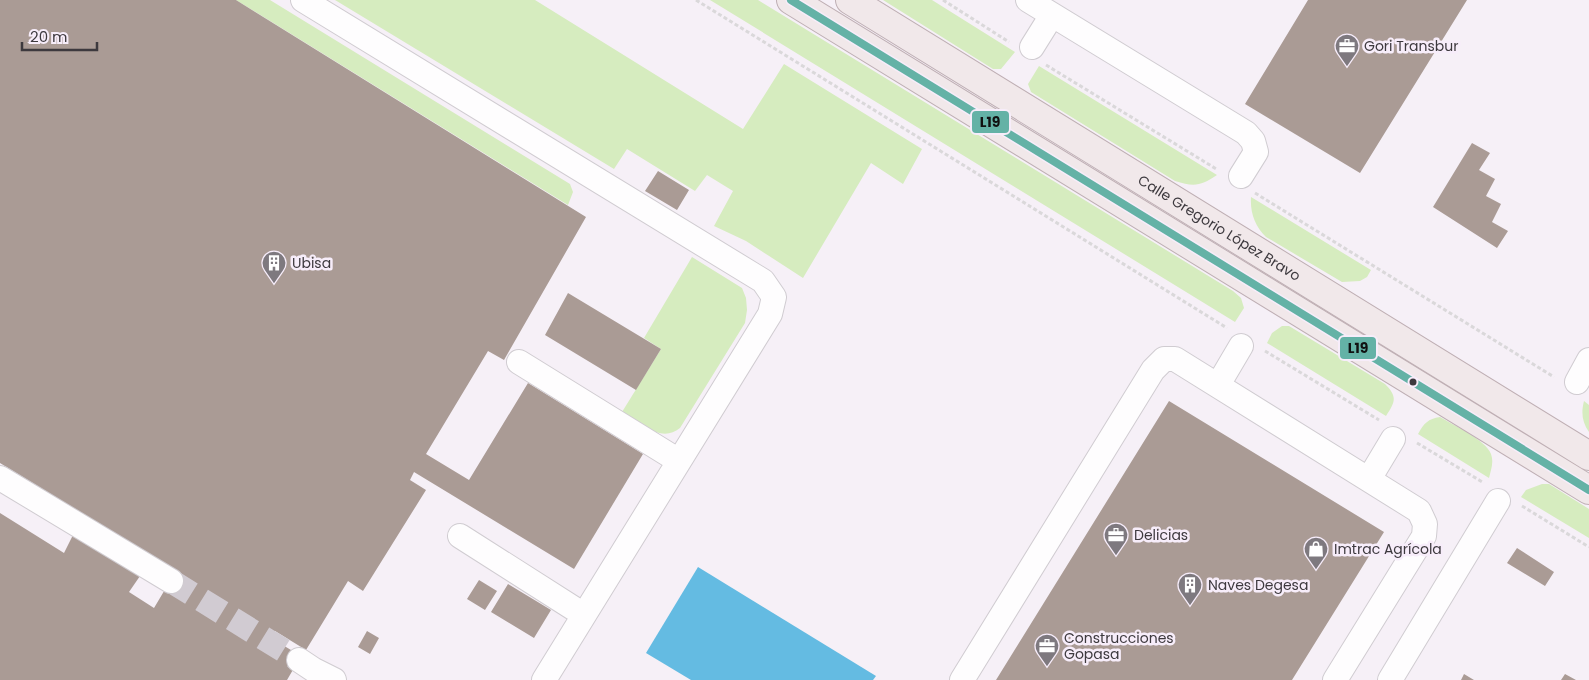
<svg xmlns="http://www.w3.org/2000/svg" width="1589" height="680" viewBox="0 0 1589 680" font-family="Poppins,sans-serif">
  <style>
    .green { fill: #d6ecbf }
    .water { fill: #64bbe2 }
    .building { fill: #aa9b95 }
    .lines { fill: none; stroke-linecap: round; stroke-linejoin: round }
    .minor-tunnel { stroke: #d1cbd2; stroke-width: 24; stroke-dasharray: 24 12; stroke-linecap: butt }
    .minor-casing { stroke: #d0ccd1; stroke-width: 26 }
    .major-casing { stroke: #bfafb4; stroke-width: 30 }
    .path { stroke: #dad8da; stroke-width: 3; stroke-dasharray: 4 2.5; stroke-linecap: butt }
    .minor { stroke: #fefdfe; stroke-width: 24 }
    .major { stroke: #f1e8ea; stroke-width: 28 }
    .bus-1-casing { stroke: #f7edfa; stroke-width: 11 }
    .bus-1 { stroke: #64b2a6; stroke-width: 8 }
    .bus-dot { fill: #3d393e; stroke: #f7edfa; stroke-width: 2 }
    .labels { text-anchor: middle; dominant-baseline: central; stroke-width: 5; stroke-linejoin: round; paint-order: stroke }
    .poi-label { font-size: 14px; fill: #3d393e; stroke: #f7edfa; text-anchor: start }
    .street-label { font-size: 14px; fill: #3d393e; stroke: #f7edfa }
    .line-badge { stroke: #f7edfa; stroke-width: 2 }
    .pale-badge-label { font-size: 14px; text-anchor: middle; font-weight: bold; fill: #111 }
  </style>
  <rect width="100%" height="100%" fill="#f6f0f7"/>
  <path class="green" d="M236 0H270L570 184 573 192 568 205Z
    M335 0H535L743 129 784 64 922 149 903 184 871 163 803 278 746 241 714 226 733 191 707 175 695 191 627 149 614 169Z
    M710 0H758L1233 291 1241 298 1244 308 1235 322Z
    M883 0H932L1015 52 1001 69H993Z
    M1039 66 1217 175C1201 186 1194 187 1175 181L1031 92 1028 84Z
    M1251 197 1371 270 1367 277 1360 281 1342 282 1266 237C1255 226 1250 213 1251 197Z
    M692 257 742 288 746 298 747 310 745 323 680 428C661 444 639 422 622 412L661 349 644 338Z
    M1282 326H1289L1385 384C1398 397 1395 402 1386 416L1267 343 1272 333Z
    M1584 401 1589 405V432C1582 422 1581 413 1584 401Z
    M1440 417C1453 425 1486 440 1491 454 1494 462 1491 470 1489 478L1418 434C1424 423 1428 419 1440 417Z
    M1542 484H1549L1589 509V538L1521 497 1526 490Z"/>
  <path class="water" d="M698 567 876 676 873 680H691L646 653Z"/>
  <path class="building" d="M0 0H236L586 217 504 360 488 351 426 454 469 480 528 383 643 454 574 569 414 472 410 480 426 490 363 591 348 581 306 650 275 631 271 638 301 656 287 680H0V513L64 553 73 535 140 576 129 592 154 608 176 571 0 463Z
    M1308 0H1467L1360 173 1245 104Z
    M1472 143 1490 153 1479 170 1495 179 1486 196 1501 204 1492 222 1508 231 1497 248 1433 207Z
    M658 171 689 190 677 210 645 191Z
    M568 293 661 349 636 390 545 335Z
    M1169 401 1384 532 1292 680H996Z
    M1517 548 1554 572 1545 586 1507 563Z
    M479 580 497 591 485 610 467 599Z
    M508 584 551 610 534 638 491 612Z
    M367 631 379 638 370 654 358 647Z
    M1464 674 1474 680H1461Z
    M1565 674 1576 680H1561Z"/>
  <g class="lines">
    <path class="minor-tunnel" d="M171 581 299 660"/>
    <defs>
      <path id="minor" d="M303 0 763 281 774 297 770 314 544 680
        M1028 0 1246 133 1253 141 1256 152 1241 176
        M1032 47 1052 15
        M519 362 679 461
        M1577 382 1589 360
        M1218 385 1241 346
        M0 478 171 581
        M1369 479 1393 439
        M460 536 584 615
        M299 660 314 670 334 680
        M962 680 1153 370 1164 359H1175L1419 511 1425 524 1424 536 1335 680
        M1390 680 1498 501"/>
      <g id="major">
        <path d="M791 0 1589 490"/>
        <path id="s1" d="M850 0 1589 456"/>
      </g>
    </defs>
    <use href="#minor" class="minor-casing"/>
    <use href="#major" class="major-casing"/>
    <path class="path" d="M696 0 1227 328
      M943 0 1009 42
      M1046 65 1218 170
      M1255 193 1554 377
      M1265 351 1379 420
      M1417 443 1484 483
      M1522 506 1589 547"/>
    <use href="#minor" class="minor"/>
    <use href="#major" class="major"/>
    <defs>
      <path id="bus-1" d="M791 0 1589 490"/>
    </defs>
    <use href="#bus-1" class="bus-1-casing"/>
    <use href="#bus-1" class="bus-1"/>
  </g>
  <defs>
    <symbol id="office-pin" viewBox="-11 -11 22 30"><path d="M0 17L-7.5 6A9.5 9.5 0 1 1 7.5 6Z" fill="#7e797f" stroke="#f7edfa"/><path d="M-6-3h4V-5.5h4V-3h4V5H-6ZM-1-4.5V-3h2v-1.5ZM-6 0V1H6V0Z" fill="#fff"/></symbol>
    <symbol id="building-pin" viewBox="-11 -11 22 30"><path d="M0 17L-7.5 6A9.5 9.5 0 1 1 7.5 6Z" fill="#7e797f" stroke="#f7edfa"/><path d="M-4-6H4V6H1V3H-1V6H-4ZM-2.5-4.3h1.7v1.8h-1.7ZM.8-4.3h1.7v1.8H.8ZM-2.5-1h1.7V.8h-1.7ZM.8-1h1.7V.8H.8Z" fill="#fff"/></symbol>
    <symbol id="shop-pin" viewBox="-11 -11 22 30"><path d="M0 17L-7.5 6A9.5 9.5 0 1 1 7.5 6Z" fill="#7e797f" stroke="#f7edfa"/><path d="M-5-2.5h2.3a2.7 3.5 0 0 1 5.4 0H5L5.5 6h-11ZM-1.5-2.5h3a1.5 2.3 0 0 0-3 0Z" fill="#fff"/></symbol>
  </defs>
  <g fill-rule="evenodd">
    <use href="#office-pin" x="1333" y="32" width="28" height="38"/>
    <use href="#building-pin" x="260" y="249" width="28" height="38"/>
    <use href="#office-pin" x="1102" y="521" width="28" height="38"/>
    <use href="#shop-pin" x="1302" y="535" width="28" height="38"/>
    <use href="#building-pin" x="1176" y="571" width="28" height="38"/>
    <use href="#office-pin" x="1033" y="632" width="28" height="38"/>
  </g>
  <circle class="bus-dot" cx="1413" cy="382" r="4.5"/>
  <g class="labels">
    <g class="poi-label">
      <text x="1364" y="46">Gori Transbur</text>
      <text x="292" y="263">Ubisa</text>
      <text x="1134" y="535">Delicias</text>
      <text x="1334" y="549">Imtrac Agrícola</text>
      <text x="1208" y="585">Naves Degesa</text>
      <text x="1064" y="638">Construcciones<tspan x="1064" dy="16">Gopasa</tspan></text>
    </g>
    <g class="street-label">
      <text stroke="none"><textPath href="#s1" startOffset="434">Calle Gregorio López Bravo</textPath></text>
    </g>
  </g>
  <g class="line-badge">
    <rect x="971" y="110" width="39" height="24" rx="5" fill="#64b2a6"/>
    <rect x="1339" y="336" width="38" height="24" rx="5" fill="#64b2a6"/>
  </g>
  <g class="pale-badge-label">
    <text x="990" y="127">L19</text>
    <text x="1358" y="353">L19</text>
  </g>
  <path d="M22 42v8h75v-8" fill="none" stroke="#3d393e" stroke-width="2.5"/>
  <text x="30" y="42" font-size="15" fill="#3d393e" stroke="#f7edfa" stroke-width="4" paint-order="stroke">20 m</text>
</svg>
